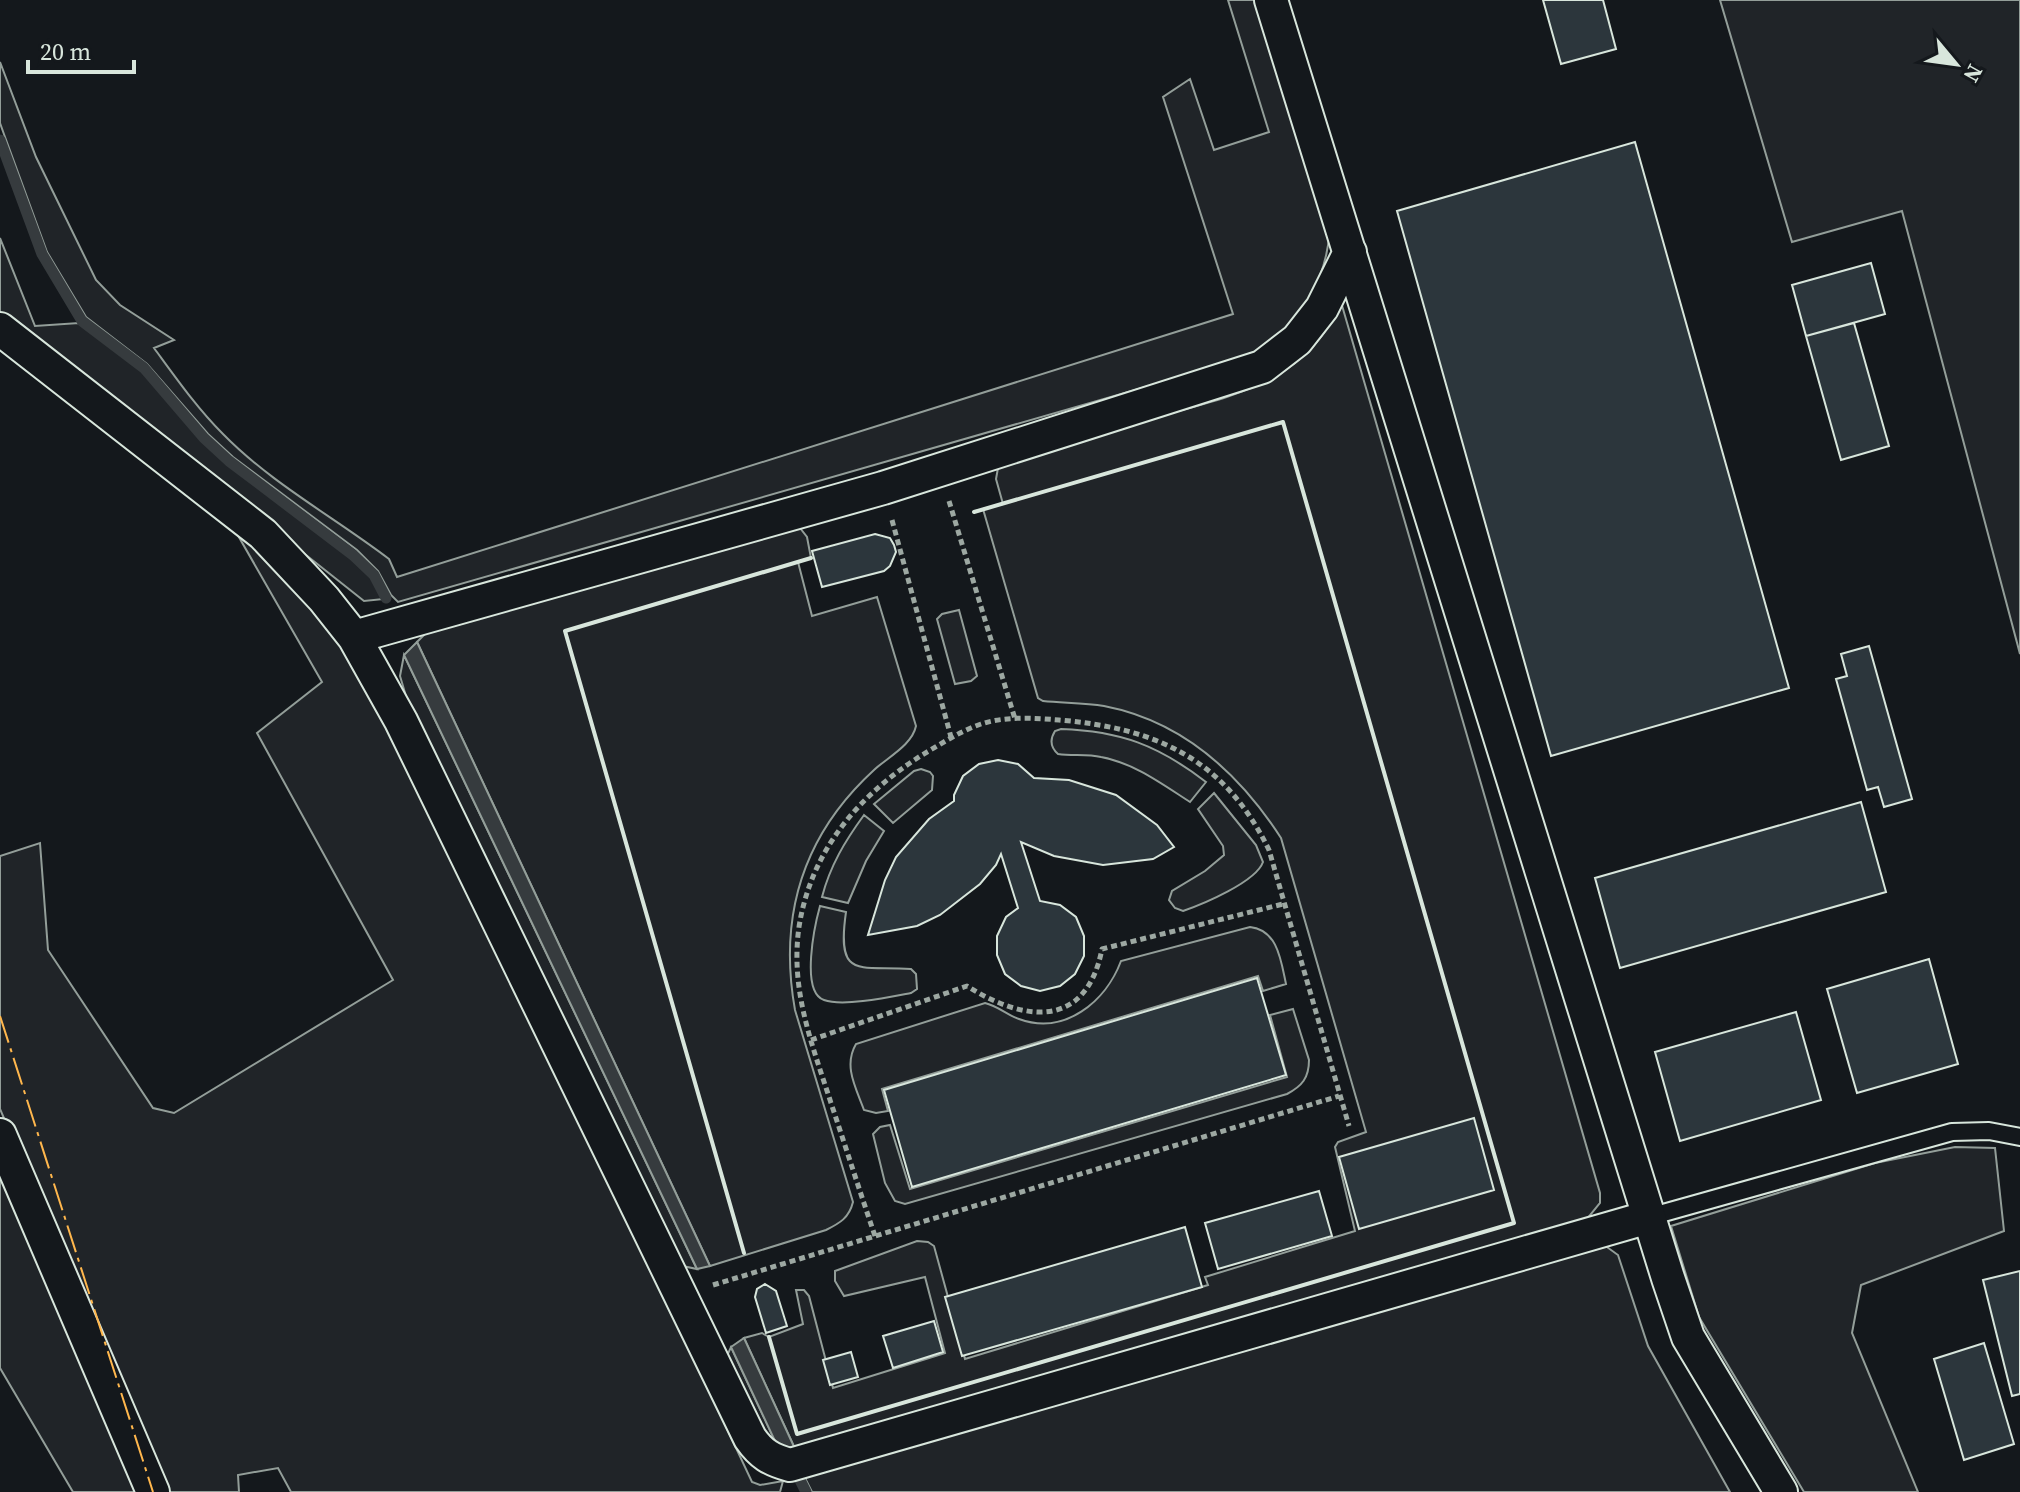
<svg xmlns="http://www.w3.org/2000/svg" width="2020" height="1492" viewBox="0 0 2020 1492" font-family="'Source Serif 4',serif">
  <style>
    .green { fill: #202428; stroke: #939e99; stroke-width: 2 }
    .water { fill: #363b3e; stroke: #939e99; stroke-width: 2 }
    .lines { fill: none; stroke-linecap: round; stroke-linejoin: round }
    .stream { stroke: #363b3e; stroke-width: 11 }
    .building { fill: #2c363c; stroke: #d8e6dc; stroke-width: 2 }
    .service-casing { stroke: #d8e6dc; stroke-width: 20 }
    .minor-casing { stroke: #d8e6dc; stroke-width: 36 }
    .path { stroke: #9da8a2; stroke-width: 5; stroke-dasharray: 6 4; stroke-linecap: butt }
    .service { stroke: #14181c; stroke-width: 16 }
    .minor { stroke: #14181c; stroke-width: 32 }
    .wall { stroke: #d8e6dc; stroke-width: 4 }
    .power { stroke: #ffb74d; stroke-width: 2; stroke-dasharray: 28 6 4 6; stroke-linecap: butt }
  </style>
  <rect width="100%" height="100%" fill="#14181c"/>
  <path class="green" d="M1228 0H1257L1330 227C1327 284 1299 323 1253 356L398 602 391 595 378 571 357 550 233 457 208 434 147 364 86 317 47 252 5 137 0 123V62L36 157 96 280 120 305 174 340 154 348C176 378 197 408 223 434 272 484 334 517 389 559L397 577 1233 314 1163 97 1190 79 1214 150 1269 132Z
    M1720 0H2020V654L1902 211 1792 242Z
    M0 238 35 326 79 323 142 370 203 439 228 463 351 556 372 576 384 599 364 601 0 312Z
    M1341 302 1600 1193V1203L1587 1219 796 1451 744 1338 762 1333 769 1337 803 1324 796 1290H804L809 1296 833 1388 945 1353 925 1277 844 1296 835 1281V1271L917 1241 928 1242 934 1246 965 1359 1208 1285 1205 1277 1355 1231 1335 1147 1338 1142 1366 1132 1281 838C1239 773 1182 721 1104 706 1084 703 1063 703 1043 701L1038 698 983 509 1003 504 996 479 998 468 1020 455C1065 442 1111 430 1156 417 1232 396 1307 383 1341 302Z
    M800 528 807 537 811 558 798 562 812 616 877 597 916 726C912 745 888 757 874 770 803 835 778 915 795 1010L853 1202C849 1218 840 1223 826 1230L710 1266 417 642 428 631Z
    M236 532 270 559 369 679 477 897 752 1482 760 1485 783 1481 780 1492H291L278 1468 238 1475 239 1492H163L0 1109V856L40 843 48 950 153 1108 174 1113 393 980 257 733 322 682Z
    M959 610 977 676 971 681 955 684 937 619 942 614Z
    M404 655 697 1269 678 1265 408 703 400 676Z
    M1061 729C1120 731 1158 745 1206 782L1190 802C1162 784 1134 763 1101 757 1087 754 1072 756 1058 754 1050 747 1050 739 1055 731Z
    M921 769 930 772 933 776 932 790 893 823 874 804 914 771Z
    M1214 793 1256 845 1263 862C1256 882 1203 904 1183 911L1175 908 1169 900 1172 891 1205 871 1224 855 1223 846 1198 809Z
    M864 815 884 831 866 861 848 903 822 897C830 866 845 841 864 815Z
    M820 906 846 912C836 981 859 965 911 969L916 974 917 989 911 993C890 997 843 1007 824 1000 800 992 815 924 820 906Z
    M1250 927C1278 930 1281 961 1286 984L1263 991 1258 976 882 1089 888 1111 876 1113 864 1110C856 1088 843 1066 856 1044L985 1003C998 1006 1007 1015 1019 1019 1065 1036 1106 1001 1121 961Z
    M1293 1009 1309 1060C1309 1078 1302 1086 1287 1094L905 1204 895 1201 885 1183 873 1134 880 1127 890 1125 910 1189 1287 1077 1270 1015Z
    M1955 1147 1995 1148 2004 1231 1861 1285 1852 1333 1918 1492H1804L1699 1317 1671 1226 1875 1163Z
    M0 1160 142 1492H73L0 1368Z
    M1600 1242 1618 1255 1648 1346 1730 1492H812L803 1474Z
    M731 1347 782 1456 766 1451 725 1360Z"/>
  <path class="water" d="M417 642 710 1266 697 1269 404 655Z
    M744 1338 796 1451 782 1456 731 1347Z"/>
  <g class="lines">
    <path class="stream" d="M0 140 42 254 82 321 144 368 204 438 229 461 353 555 374 575 386 598
      M798 1476 806 1492"/>
  </g>
  <path class="building" d="M1543 0H1603L1616 49 1561 64Z
    M1635 142 1789 688 1551 756 1397 211Z
    M1871 263 1885 314 1806 336 1792 285Z
    M1854 323 1889 446 1841 460 1806 336Z
    M875 534 890 538 894 545 896 552 890 566 884 571 822 587 812 551Z
    M1869 646 1912 799 1884 807 1878 787 1867 790 1836 679 1847 676 1841 654Z
    M998 760 1018 764 1034 778 1069 780 1116 795 1157 825 1174 847 1153 859 1103 865 1054 856 1021 842 1040 901 1060 905 1076 917 1084 936V956L1075 974 1060 986 1040 991 1021 986 1005 974 997 955V936L1006 917 1018 908 1001 854 996 865 980 884 940 915 917 926 868 935 885 880 896 857 929 819 954 801V795L963 776 979 764Z
    M1861 802 1886 892 1620 968 1595 878Z
    M1929 959 1958 1064 1857 1093 1827 989Z
    M1257 978 1286 1075 912 1187 884 1090Z
    M1796 1012 1821 1100 1680 1141 1655 1052Z
    M1474 1118 1494 1190 1359 1229 1339 1157Z
    M1319 1191 1332 1236 1218 1269 1205 1223Z
    M1185 1227 1202 1287 962 1356 945 1297Z
    M2020 1271V1394L2012 1396 1983 1280Z
    M765 1284 776 1291 787 1326 766 1333 755 1297 757 1289Z
    M934 1321 943 1352 893 1368 883 1336Z
    M1984 1343 2014 1444 1964 1460 1934 1359Z
    M851 1352 858 1377 830 1385 823 1360Z"/>
  <g class="lines">
    <defs>
      <path id="service" d="M1649 1217 1952 1132 1989 1131 2020 1137"/>
      <path id="minor" d="M1271 0 1668 1278 1688 1337 1781 1492
        M0 329 263 534 324 599 354 637 401 721 750 1438C761 1454 771 1460 790 1465L1649 1217
        M354 637 883 488 1262 367 1297 340 1322 308 1350 252
        M0 1135 153 1492"/>
    </defs>
    <use href="#service" class="service-casing"/>
    <use href="#minor" class="minor-casing"/>
    <path class="path" d="M949 501 1015 719
      M892 520 951 737
      M811 1040 967 986C1024 1022 1086 1030 1102 949L1283 904
      M875 1236C860 1192 846 1148 831 1103 812 1044 790 990 799 927 811 850 859 795 922 755 941 744 960 731 981 724 1005 716 1035 718 1059 720 1156 728 1225 759 1269 850L1349 1126
      M713 1285 1339 1096"/>
    <use href="#service" class="service"/>
    <use href="#minor" class="minor"/>
    <path class="wall" d="M744 1253 565 631 811 558
      M769 1337 797 1434 1514 1223 1283 422 974 512"/>
    <path class="power" d="M0 1016 153 1492"/>
  </g>
  <g transform="translate(1956 64) rotate(119)" stroke="#14181c" stroke-width="6" paint-order="stroke">
  <path d="M0-6L14 30L0 20L-14 30Z" fill="#d8e6dc"/>
  <text y="-12" font-size="22" font-weight="bold" text-anchor="middle" fill="#d8e6dc">N</text>
  </g>
  <path d="M28 60v12h106v-12" fill="none" stroke="#d8e6dc" stroke-width="4"/>
  <text x="40" y="60" font-size="24" fill="#d8e6dc" stroke="#14181c" stroke-width="6" paint-order="stroke">20 m</text>
</svg>
